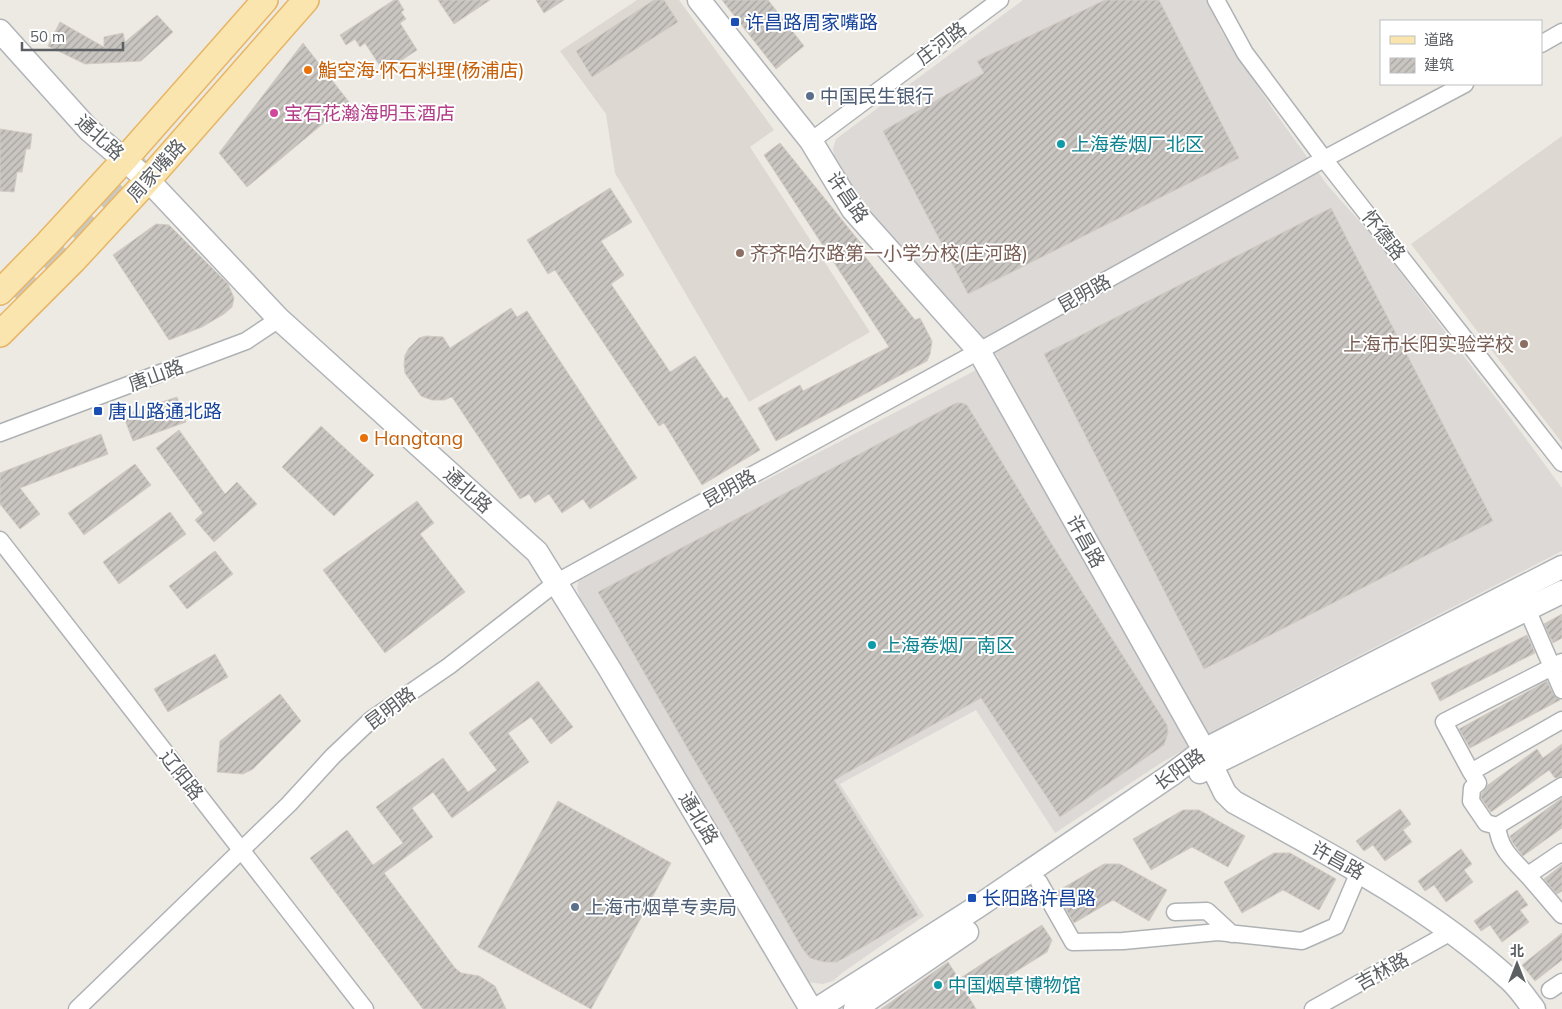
<svg xmlns="http://www.w3.org/2000/svg" width="1562" height="1009" viewBox="0 0 1562 1009" font-family="Mulish,'Noto Sans SC',sans-serif">
  <style>
    .industrial { fill: #dcd9d6 }
    .education { fill: #ddd9d2 }
    .building { fill: url(#building-hatch); stroke: #d2cbc3 }
    .lines { fill: none; stroke-linecap: round; stroke-linejoin: round }
    .highway-tunnel { stroke: #c9c8c4; stroke-width: 28; stroke-dasharray: 28 14; stroke-linecap: butt }
    .street-casing { stroke: #afb2b5; stroke-width: 19 }
    .secondary-casing { stroke: #b0b4b8; stroke-width: 25 }
    .primary-casing { stroke: #e7b564; stroke-width: 28 }
    .street { stroke: #fff; stroke-width: 16 }
    .secondary { stroke: #fff; stroke-width: 22 }
    .primary { stroke: #f9e5ad; stroke-width: 25 }
    .transit-dot { fill: #1a4fb4; stroke: #fff; stroke-width: 2 }
    .food-dot { fill: #e8710a; stroke: #fff; stroke-width: 2 }
    .service-dot { fill: #5c6f8a; stroke: #fff; stroke-width: 2 }
    .hotel-dot { fill: #d1479c; stroke: #fff; stroke-width: 2 }
    .culture-dot { fill: #0f9aa8; stroke: #fff; stroke-width: 2 }
    .education-dot { fill: #8d6e63; stroke: #fff; stroke-width: 2 }
    .labels { text-anchor: middle; dominant-baseline: central; stroke-width: 4; stroke-linejoin: round; paint-order: stroke }
    .transit-label { font-size: 19px; fill: #164399; stroke: #fff; text-anchor: start }
    .street-label { font-size: 19px; fill: #5c6063; stroke: #fff }
    .food-label { font-size: 19px; fill: #c56008; stroke: #fff; text-anchor: start }
    .service-label { font-size: 19px; fill: #4e5e75; stroke: #fff; text-anchor: start }
    .hotel-label { font-size: 19px; fill: #b23c85; stroke: #fff; text-anchor: start }
    .culture-label { font-size: 19px; fill: #0d838f; stroke: #fff; text-anchor: start }
    .education-label { font-size: 19px; fill: #785e54; stroke: #fff; text-anchor: start }
  </style>
  <defs>
    <pattern id="building-hatch" width="6" height="6" patternUnits="userSpaceOnUse" patternTransform="scale(1.25)"><rect width="6" height="6" fill="#c9c5c0"/><path d="M-1 1l2-2M0 6l6-6M5 7l2-2" fill="none" stroke="#a6a3a0"/></pattern>
  </defs>
  <rect width="100%" height="100%" fill="#edeae4"/>
  <path class="industrial" d="M1023 0H1207L1222 32 1241 61 1274 111 1328 186 1371 234 1501 405 1562 488V551L1246 714 1161 763 1055 833 976 710 840 784 924 916 842 973 833 981 823 984 808 982 795 968 580 598 577 588 579 578 999 358 968 319 878 232 835 161 833 149 836 139Z"/>
  <path class="education" d="M637 0H679L774 130 750 147 870 332 749 402 615 173 606 114 560 51Z
    M1562 136V443L1411 244Z"/>
  <path class="building" d="M394 0H398L404 10 401 12 406 19 400 23 417 50 384 72 365 43 360 47 355 39 346 45 340 35Z
    M438 0H490L454 24Z
    M536 0H564L544 13Z
    M654 0H664L678 22 592 77 576 51Z
    M722 0H768L804 46 776 69Z
    M1105 0H1159L1239 158 968 294 883 131 984 73 977 61Z
    M157 15 173 32 141 61 85 64 48 46 60 22 104 47V37L123 33 125 42Z
    M303 43 349 102 247 187 219 153Z
    M0 129 32 134 30 149H26L22 172H17L14 192 0 191Z
    M780 143 863 246 859 249 915 320 920 318 932 341 930 354 927 361 776 441 758 408 800 385 803 391 889 347 764 155Z
    M610 188 632 222 601 241 624 275 611 284 670 372 695 356 724 399 727 397 760 450 702 485 664 423 659 426 555 270 548 274 527 240Z
    M1331 208 1493 521 1204 669 1044 354Z
    M156 224 169 225 228 284 234 298 232 307 224 314 202 327 169 340 113 255Z
    M511 308 517 317 527 311 637 478 590 509 583 499 562 513 549 494 535 503 529 494 520 499 452 397 444 400H432L421 396 405 373 404 365 405 355 409 348 419 338 426 336 443 337 450 348Z
    M177 397 186 422 133 441 123 415Z
    M956 403H962L967 405 1056 551 1167 725 1168 733 1164 745 1060 817 981 698 834 780 918 915 837 962H824L810 958 802 948 598 592Z
    M321 426 374 475 334 516 282 467Z
    M179 430 225 494 237 482 257 504 214 542 195 520 203 513 156 448Z
    M101 434 108 454 20 488 40 514 20 529 0 504V473Z
    M135 464 151 485 84 535 68 513Z
    M417 501 434 523 420 534 465 592 385 653 323 570Z
    M170 512 186 534 119 584 103 562Z
    M215 551 233 574 187 609 169 586Z
    M1562 614V638L1553 643 1544 624Z
    M1527 635 1535 653 1440 701 1431 683Z
    M215 654 228 677 168 712 154 689Z
    M538 681 573 727 551 744 531 717 508 733 529 762 452 818 433 792 412 808 433 837 384 873 455 968 461 973 479 976 495 986 506 1009H423L310 858 347 830 373 865 403 843 376 807 443 758 468 792 497 770 469 733Z
    M1547 681 1553 694 1560 700 1470 748 1459 729Z
    M280 694 301 721 253 769 243 774 217 772 220 741Z
    M1562 744V776L1555 778 1549 770 1491 812 1481 798 1482 793 1488 785 1537 749 1543 758Z
    M1562 798V828L1523 856 1513 843 1510 836Z
    M558 801 671 863 591 1009 478 947Z
    M1400 809 1411 824 1403 830 1412 842 1385 861 1373 845 1364 851 1356 841Z
    M1183 810H1199L1245 836 1228 867 1192 847 1151 870 1133 839Z
    M1461 849 1472 864 1464 870 1473 882 1446 902 1434 885 1425 891 1418 881Z
    M1274 853H1290L1336 879 1319 910 1283 890 1242 913 1224 882Z
    M1104 864H1120L1167 890 1149 921 1113 900 1074 923 1056 892Z
    M1562 865V891L1557 894 1544 879Z
    M1517 890 1528 905 1520 910 1529 922 1502 942 1490 925 1481 931 1474 921Z
    M1042 925 1052 940 1047 952 991 987 962 986 976 1009H881L948 962 959 979Z
    M1562 933V960L1535 981 1522 965Z"/>
  <g class="lines">
    <path class="highway-tunnel" d="M18 300 148 162"/>
    <defs>
      <path id="street" d="M1216 0 1245 53 1324 159 1562 463
        M1541 44 1562 32
        M811 141 1000 0
        M0 433 246 341 279 319
        M0 540 365 1009
        M1527 609 1562 690
        M1562 662 1444 722 1471 772 1562 720
        M1471 772 1478 783 1472 788 1471 801 1486 823 1497 826 1562 786
        M1497 826C1500 851 1513 859 1529 877 1540 889 1551 903 1562 915
        M1528 875 1562 852
        M1039 882 1073 942 1123 941 1218 932 1302 941 1336 926 1359 872
        M1175 912 1207 911 1232 934
        M1550 990 1562 982
        M77 1009 289 804 333 756 372 719 449 666 557 582 979 351 1324 159 1465 84
        M1313 1009 1451 932"/>
      <path id="secondary" d="M699 0 811 141 853 210 979 351 1204 750 1225 793 1234 802C1329 854 1429 906 1510 980 1519 988 1526 999 1534 1009
        M0 31 89 130 148 180 279 319 537 552 609 668 811 1009
        M1200 772 1211 765 1562 592
        M817 1009 977 907 1171 775 1204 750 1562 567
        M855 1009 967 932"/>
      <path id="primary" d="M0 292 47 244 125 159 265 0
        M0 334 74 260 148 180 306 0"/>
    </defs>
    <use href="#street" class="street-casing"/>
    <use href="#secondary" class="secondary-casing"/>
    <use href="#primary" class="primary-casing"/>
    <use href="#street" class="street"/>
    <use href="#secondary" class="secondary"/>
    <use href="#primary" class="primary"/>
  </g>
  <g class="transit-dot">
    <rect x="730" y="17" width="10" height="10" rx="2.5"/>
    <rect x="93" y="406" width="10" height="10" rx="2.5"/>
    <rect x="967" y="893" width="10" height="10" rx="2.5"/>
  </g>
  <g class="food-dot">
    <circle cx="308" cy="70" r="5"/>
    <circle cx="364" cy="438" r="5"/>
  </g>
  <g class="service-dot">
    <circle cx="810" cy="96" r="5"/>
    <circle cx="575" cy="907" r="5"/>
  </g>
  <circle class="hotel-dot" cx="274" cy="113" r="5"/>
  <g class="culture-dot">
    <circle cx="1061" cy="144" r="5"/>
    <circle cx="872" cy="645" r="5"/>
    <circle cx="938" cy="985" r="5"/>
  </g>
  <g class="education-dot">
    <circle cx="740" cy="253" r="5"/>
    <circle cx="1524" cy="344" r="5"/>
  </g>
  <g class="labels">
    <g class="transit-label">
      <text x="745" y="22">许昌路周家嘴路</text>
      <text x="108" y="411">唐山路通北路</text>
      <text x="982" y="898">长阳路许昌路</text>
    </g>
    <g class="street-label">
      <text transform="translate(941 43) rotate(-37)">庄河路</text>
      <text transform="translate(100 137) rotate(42)">通北路</text>
      <text transform="translate(156 170) rotate(-48)">周家嘴路</text>
      <text transform="translate(848 197) rotate(55)">许昌路</text>
      <text transform="translate(1384 235) rotate(52)">怀德路</text>
      <text transform="translate(1084 293) rotate(-29)">昆明路</text>
      <text transform="translate(156 375) rotate(-20)">唐山路</text>
      <text transform="translate(729 488) rotate(-29)">昆明路</text>
      <text transform="translate(468 490) rotate(42)">通北路</text>
      <text transform="translate(1086 541) rotate(61)">许昌路</text>
      <text transform="translate(390 708) rotate(-37)">昆明路</text>
      <text transform="translate(1179 769) rotate(-35)">长阳路</text>
      <text transform="translate(182 775) rotate(52)">辽阳路</text>
      <text transform="translate(699 818) rotate(59)">通北路</text>
      <text transform="translate(1338 860) rotate(29)">许昌路</text>
      <text transform="translate(1382 971) rotate(-29)">吉林路</text>
    </g>
    <g class="food-label">
      <text x="318" y="70">鮨空海·怀石料理(杨浦店)</text>
      <text x="374" y="438">Hangtang</text>
    </g>
    <g class="service-label">
      <text x="820" y="96">中国民生银行</text>
      <text x="585" y="907">上海市烟草专卖局</text>
    </g>
    <g class="hotel-label">
      <text x="284" y="113">宝石花瀚海明玉酒店</text>
    </g>
    <g class="culture-label">
      <text x="1071" y="144">上海卷烟厂北区</text>
      <text x="882" y="645">上海卷烟厂南区</text>
      <text x="948" y="985">中国烟草博物馆</text>
    </g>
    <g class="education-label">
      <text x="750" y="253">齐齐哈尔路第一小学分校(庄河路)</text>
      <text x="1514" y="344" text-anchor="end">上海市长阳实验学校</text>
    </g>
  </g>
  <rect x="1380" y="20" width="162" height="65" fill="#ffffff" stroke="#bebfc1"/>
  <rect x="1390" y="36" width="25" height="8" fill="#f9e5ad" stroke="#bebfc1"/>
  <text x="1424" y="45" font-size="15" fill="#5c6063">道路</text>
  <rect x="1390" y="58" width="25" height="15" fill="url(#building-hatch)" stroke="#bebfc1"/>
  <text x="1424" y="70" font-size="15" fill="#5c6063">建筑</text>
  <g transform="translate(1517 964)" stroke="#ffffff" stroke-width="4" paint-order="stroke">
  <path d="M0-4L9 19L0 12L-9 19Z" fill="#5c6063"/>
  <text y="-8" font-size="14" font-weight="bold" text-anchor="middle" fill="#5c6063">北</text>
  </g>
  <path d="M22 42v8h101v-8" fill="none" stroke="#5c6063" stroke-width="2.5"/>
  <text x="30" y="42" font-size="15" fill="#5c6063" stroke="#ffffff" stroke-width="4" paint-order="stroke">50 m</text>
</svg>
